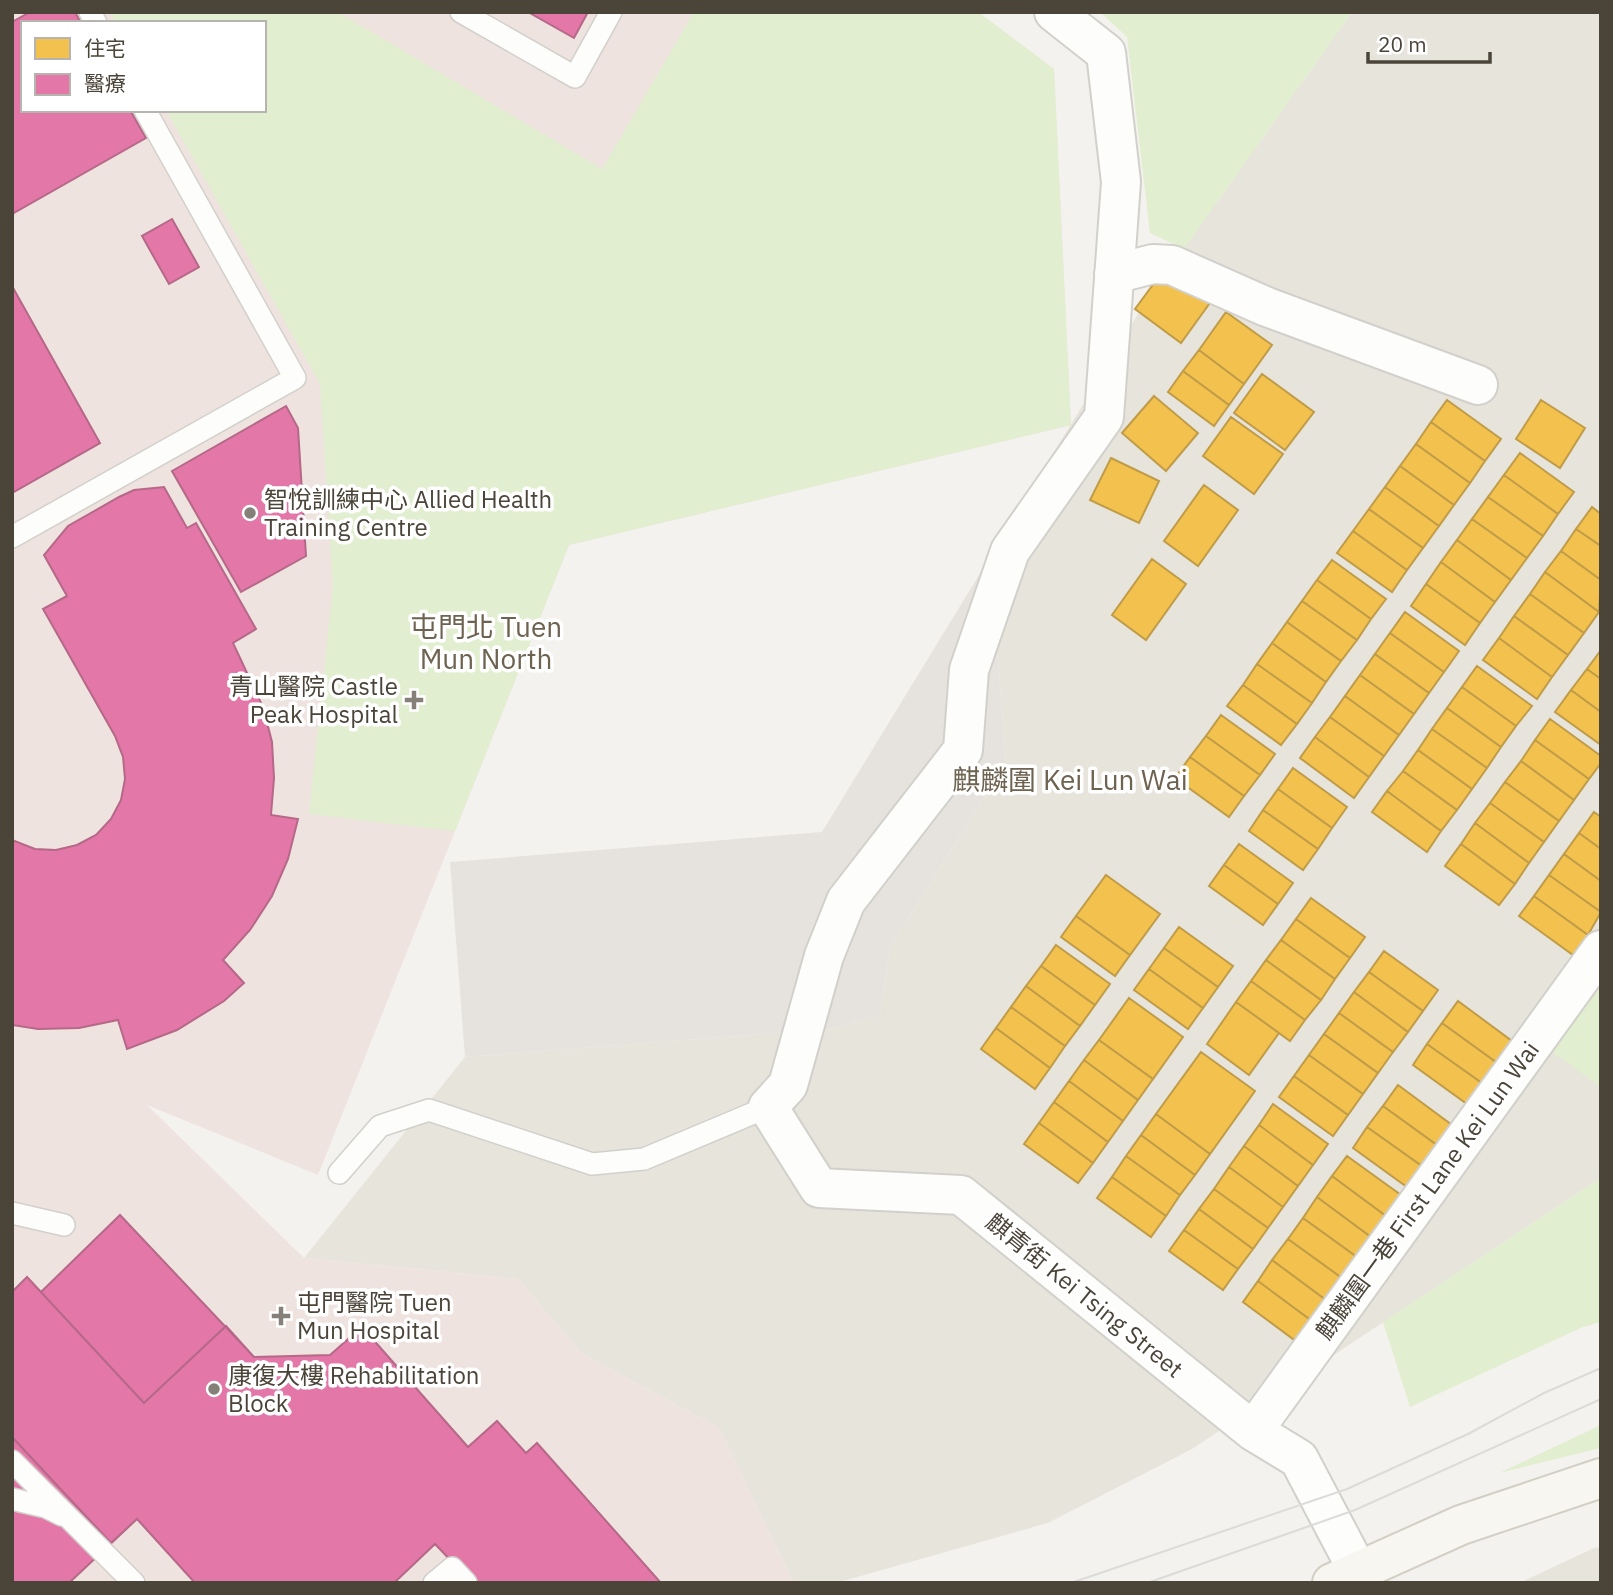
<svg xmlns="http://www.w3.org/2000/svg" width="1613" height="1595" viewBox="0 0 1613 1595" font-family="'IBM Plex Sans','Noto Sans TC',sans-serif">
  <style>
    .residential { fill: #e7e4dc }
    .medical { fill: #eee3df; fill-rule: evenodd }
    .green { fill: #e1eecf }
    .parking { fill: #e6e3df }
    .homes { fill: #f2c14e; stroke: #c09c48; stroke-width: 2 }
    .health { fill: #e377a8; stroke: #b56887; stroke-width: 2 }
    .lines { fill: none; stroke-linecap: round; stroke-linejoin: round }
    .lane-casing { stroke: #d2d0cb; stroke-width: 24 }
    .street-casing { stroke: #d2d0cb; stroke-width: 42 }
    .secondary-casing { stroke: #d3cfc5; stroke-width: 42 }
    .lane { stroke: #fdfdfc; stroke-width: 21 }
    .street { stroke: #fdfdfc; stroke-width: 38 }
    .secondary { stroke: #f7f6f1; stroke-width: 38 }
    .tram { stroke: #dbdbda; stroke-width: 2 }
    .poi-dot { fill: #868178; stroke: #fff; stroke-width: 2.5 }
    .labels { text-anchor: middle; dominant-baseline: central; stroke-width: 7; stroke-linejoin: round; paint-order: stroke }
    .poi-label { font-size: 24px; fill: #4b4439; stroke: #fff; text-anchor: start }
    .street-label { font-size: 24px; fill: #4b4439; stroke: #fff }
    .quarter-label { font-size: 28px; fill: #6e6250; stroke: #fff }
  </style>
  <rect width="100%" height="100%" fill="#f4f2ee"/>
  <path class="residential" d="M1352 12H1601V1178L1192 1449 1048 1523 836 1583H794L719 1428 581 1353 518 1279 304 1258 465 1057 838 1028 880 1015 890 947 1006 762 990 557 1143 306Z
    M1601 1547V1583H1519L1594 1548Z"/>
  <path class="medical" d="M12 12H978L1054 69 1071 425 569 545 318 1175 147 1105 304 1258 518 1279 581 1353 719 1428 794 1583H12ZM23 23H264V110H23Z"/>
  <path class="green" d="M110 12H338L602 169 694 12H978L1054 69 1071 425 569 545 455 831 309 814 333 585 320 384 166 110H264V23H116Z
    M1100 12H1352L1184 249 1150 233 1127 37Z
    M1601 981V1087L1551 1051Z
    M1601 1178V1322L1583 1327 1410 1407 1383 1322Z
    M1601 1425V1448L1499 1473Z"/>
  <path class="parking" d="M990 557 1006 762 890 947 880 1015 838 1028 465 1057 450 862 822 832Z"/>
  <path class="homes" d="M1166 267 1212 300 1181 343 1135 309Z
    M1226 312 1272 345 1244 384 1199 350Z
    M1199 350 1244 384 1229 405 1183 371Z
    M1183 371 1229 405 1214 426 1168 392Z
    M1262 374 1314 412 1285 450 1234 413Z
    M1154 396 1198 433 1166 471 1122 433Z
    M1447 400 1501 439 1485 461 1431 422Z
    M1541 400 1585 428 1560 468 1516 439Z
    M1231 417 1283 454 1254 494 1203 456Z
    M1431 422 1485 461 1470 483 1416 444Z
    M1416 444 1470 483 1454 505 1400 466Z
    M1520 453 1574 492 1558 514 1504 475Z
    M1111 458 1159 481 1139 523 1090 500Z
    M1400 466 1454 505 1439 526 1385 487Z
    M1504 475 1558 514 1543 536 1488 497Z
    M1204 485 1238 510 1198 566 1164 541Z
    M1385 487 1439 526 1423 548 1369 509Z
    M1488 497 1543 536 1527 558 1472 519Z
    M1592 507 1601 514V546L1576 529Z
    M1369 509 1423 548 1407 570 1353 531Z
    M1472 519 1527 558 1511 580 1457 540Z
    M1576 529 1601 546V580L1561 551Z
    M1353 531 1407 570 1392 592 1337 553Z
    M1457 540 1511 580 1495 602 1441 562Z
    M1561 551 1601 580 1599 612 1545 572Z
    M1152 559 1186 584 1146 640 1112 615Z
    M1332 560 1386 599 1371 619 1317 580Z
    M1441 562 1495 602 1480 623 1426 584Z
    M1545 572 1599 612 1584 633 1530 594Z
    M1317 580 1371 619 1357 640 1302 601Z
    M1426 584 1480 623 1465 645 1411 606Z
    M1530 594 1584 633 1568 655 1514 616Z
    M1302 601 1357 640 1341 661 1287 622Z
    M1405 612 1459 651 1444 672 1390 633Z
    M1514 616 1568 655 1552 677 1499 638Z
    M1287 622 1341 661 1326 682 1272 643Z
    M1390 633 1444 672 1429 693 1375 654Z
    M1499 638 1552 677 1537 699 1483 660Z
    M1272 643 1326 682 1312 703 1257 664Z
    M1601 650V679L1587 669Z
    M1375 654 1429 693 1414 714 1360 675Z
    M1257 664 1312 703 1297 724 1243 685Z
    M1477 666 1532 706 1516 726 1462 687Z
    M1587 669 1601 679V712L1571 690Z
    M1360 675 1414 714 1399 735 1345 696Z
    M1243 685 1297 724 1281 745 1227 706Z
    M1462 687 1516 726 1501 747 1447 708Z
    M1571 690 1601 712V745L1555 712Z
    M1345 696 1399 735 1384 756 1330 717Z
    M1447 708 1501 747 1487 768 1432 729Z
    M1221 715 1275 754 1260 775 1206 736Z
    M1330 717 1384 756 1369 777 1315 737Z
    M1550 719 1601 756V763L1589 779 1535 740Z
    M1432 729 1487 768 1472 789 1418 750Z
    M1206 736 1260 775 1244 796 1190 757Z
    M1315 737 1369 777 1354 798 1300 758Z
    M1535 740 1589 779 1574 800 1521 761Z
    M1418 750 1472 789 1457 810 1403 771Z
    M1190 757 1244 796 1229 817 1175 778Z
    M1521 761 1574 800 1559 821 1505 782Z
    M1293 768 1347 807 1332 828 1278 789Z
    M1403 771 1457 810 1441 831 1387 791Z
    M1505 782 1559 821 1544 842 1490 803Z
    M1278 789 1332 828 1318 849 1263 810Z
    M1387 791 1441 831 1427 852 1372 812Z
    M1490 803 1544 842 1529 863 1475 823Z
    M1263 810 1318 849 1303 870 1249 831Z
    M1594 812 1601 817V849L1579 833Z
    M1475 823 1529 863 1515 884 1461 844Z
    M1579 833 1601 849V881L1564 854Z
    M1239 844 1293 883 1278 904 1224 865Z
    M1461 844 1515 884 1499 905 1445 866Z
    M1564 854 1601 881V912L1549 875Z
    M1224 865 1278 904 1263 925 1209 886Z
    M1106 875 1160 914 1130 955 1076 916Z
    M1549 875 1601 912 1588 935 1534 896Z
    M1534 896 1588 935 1573 955 1519 916Z
    M1311 898 1365 937 1350 958 1296 919Z
    M1076 916 1130 955 1115 976 1061 937Z
    M1296 919 1350 958 1335 979 1281 940Z
    M1179 927 1233 966 1218 987 1164 948Z
    M1281 940 1335 979 1321 1000 1266 960Z
    M1056 945 1110 984 1095 1005 1041 966Z
    M1164 948 1218 987 1203 1008 1149 969Z
    M1384 951 1438 990 1423 1011 1369 972Z
    M1266 960 1321 1000 1305 1020 1251 981Z
    M1041 966 1095 1005 1080 1026 1026 986Z
    M1149 969 1203 1008 1188 1029 1134 990Z
    M1369 972 1423 1011 1408 1032 1354 992Z
    M1251 981 1305 1020 1290 1041 1236 1002Z
    M1026 986 1080 1026 1065 1046 1011 1007Z
    M1354 992 1408 1032 1393 1052 1339 1013Z
    M1129 998 1183 1037 1153 1079 1099 1040Z
    M1458 1001 1512 1041 1496 1062 1442 1023Z
    M1236 1002 1279 1033 1249 1075 1207 1044Z
    M1011 1007 1065 1046 1050 1068 996 1028Z
    M1339 1013 1393 1052 1378 1073 1324 1034Z
    M1442 1023 1496 1062 1482 1083 1427 1044Z
    M996 1028 1050 1068 1035 1089 981 1049Z
    M1324 1034 1378 1073 1363 1094 1309 1055Z
    M1099 1040 1153 1079 1138 1100 1084 1060Z
    M1427 1044 1482 1083 1467 1104 1413 1065Z
    M1201 1052 1255 1091 1210 1154 1156 1114Z
    M1309 1055 1363 1094 1348 1115 1294 1076Z
    M1084 1060 1138 1100 1123 1121 1069 1081Z
    M1294 1076 1348 1115 1333 1136 1279 1097Z
    M1069 1081 1123 1121 1108 1142 1054 1102Z
    M1398 1085 1452 1125 1437 1145 1383 1106Z
    M1054 1102 1108 1142 1093 1163 1039 1123Z
    M1273 1104 1328 1144 1313 1165 1259 1125Z
    M1383 1106 1437 1145 1422 1166 1367 1127Z
    M1156 1114 1210 1154 1195 1175 1141 1135Z
    M1039 1123 1093 1163 1078 1183 1024 1144Z
    M1259 1125 1313 1165 1298 1186 1244 1146Z
    M1367 1127 1422 1166 1407 1187 1353 1148Z
    M1141 1135 1195 1175 1180 1195 1126 1156Z
    M1244 1146 1298 1186 1283 1207 1229 1167Z
    M1126 1156 1180 1195 1166 1216 1112 1177Z
    M1347 1156 1401 1195 1386 1216 1332 1176Z
    M1229 1167 1283 1207 1268 1228 1214 1189Z
    M1332 1176 1386 1216 1371 1237 1317 1197Z
    M1112 1177 1166 1216 1151 1237 1097 1198Z
    M1214 1189 1268 1228 1253 1249 1199 1209Z
    M1317 1197 1371 1237 1357 1257 1303 1218Z
    M1199 1209 1253 1249 1238 1269 1184 1230Z
    M1303 1218 1357 1257 1342 1278 1288 1239Z
    M1184 1230 1238 1269 1223 1290 1169 1251Z
    M1288 1239 1342 1278 1326 1300 1272 1260Z
    M1272 1260 1326 1300 1312 1321 1258 1281Z
    M1258 1281 1312 1321 1297 1342 1243 1302Z"/>
  <path class="health" d="M30 12H75L81 23H23V110H130L146 138 12 214V22Z
    M528 12H588L574 38Z
    M172 219 199 267 169 284 142 236Z
    M12 286 100 443 12 493Z
    M286 406 298 428 306 556 241 592 172 471Z
    M164 487 187 528 196 523 256 629 233 643 263 707 272 742 274 778 271 815 298 819 288 859 272 896 250 930 223 960 244 983 224 1001 177 1030 127 1049 118 1020 79 1028 38 1029 12 1025V840L35 849 56 850 77 845 96 835 111 819 121 800 125 779 123 757 115 736 43 609 67 596 44 555 68 526 119 497 134 490Z
    M120 1215 254 1357 330 1355 362 1327 468 1447 497 1421 526 1453 537 1443 661 1583H472L435 1544 394 1583H195L137 1519 69 1583H12V1292L27 1277 41 1292Z
    M27 1277 144 1403 226 1326 254 1357 330 1355 362 1327 468 1447 497 1421 526 1453 537 1443 661 1583H472L435 1544 394 1583H195L137 1519 111 1543 12 1437V1292Z"/>
  <g class="lines">
    <defs>
      <path id="lane" d="M90 12 96 23
        M461 12 575 77 611 12
        M12 537 295 378 145 110
        M339 1173 380 1126 429 1110 592 1164 644 1159 768 1107
        M12 1213 64 1225
        M12 1461 134 1583
        M12 1499 46 1507 62 1515
        M434 1583 452 1568 466 1583"/>
      <path id="street" d="M1054 12 1106 53 1121 182 1104 417 1010 551 969 670 963 750 846 901 824 956 788 1085 768 1107 819 1188 961 1195 1253 1431 1299 1459 1358 1571
        M1114 274 1153 264 1172 265 1267 307 1478 385
        M1253 1431 1601 950"/>
      <path id="secondary" d="M1332 1583 1461 1525 1601 1478"/>
    </defs>
    <use href="#lane" class="lane-casing"/>
    <use href="#street" class="street-casing"/>
    <use href="#secondary" class="secondary-casing"/>
    <use href="#lane" class="lane"/>
    <use href="#street" class="street"/>
    <use href="#secondary" class="secondary"/>
    <path class="tram" d="M1071 1583 1347 1489 1468 1434 1544 1393 1601 1368
      M1147 1583 1355 1510 1601 1399"/>
  </g>
  <g class="poi-dot">
    <circle cx="250" cy="513" r="7"/>
    <path d="M410.5 689.5h7v7h7v7h-7v7h-7v-7h-7v-7h7z"/>
    <path d="M277.5 1305.5h7v7h7v7h-7v7h-7v-7h-7v-7h7z"/>
    <circle cx="214" cy="1389" r="7"/>
  </g>
  <g class="labels">
    <g class="poi-label">
      <text x="264" y="499">智悅訓練中心 Allied Health<tspan x="264" dy="28">Training Centre</tspan></text>
      <text x="398" y="686" text-anchor="end">青山醫院 Castle<tspan x="398" dy="28">Peak Hospital</tspan></text>
      <text x="297" y="1302">屯門醫院 Tuen<tspan x="297" dy="28">Mun Hospital</tspan></text>
      <text x="228" y="1375">康復大樓 Rehabilitation<tspan x="228" dy="28">Block</tspan></text>
    </g>
    <g class="street-label">
      <text transform="translate(1427 1190) rotate(-54)">麒麟圍一巷 First Lane Kei Lun Wai</text>
      <text transform="translate(1085 1295) rotate(39)">麒青街 Kei Tsing Street</text>
    </g>
    <g class="quarter-label">
      <text x="486" y="626">屯門北 Tuen<tspan x="486" dy="32">Mun North</tspan></text>
      <text x="1070" y="779">麒麟圍 Kei Lun Wai</text>
    </g>
  </g>
  <rect width="1613" height="1595" fill="none" stroke="#4b4439" stroke-width="28"/>
  <rect x="21" y="21" width="245" height="91" fill="#ffffff" stroke="#b7b4b0" stroke-width="2"/>
  <rect x="35" y="38" width="35" height="21" fill="#f2c14e" stroke="#b7b4b0" stroke-width="2"/>
  <text x="84" y="56" font-size="21" fill="#4b4439">住宅</text>
  <rect x="35" y="74" width="35" height="21" fill="#e377a8" stroke="#b7b4b0" stroke-width="2"/>
  <text x="84" y="91" font-size="21" fill="#4b4439">醫療</text>
  <path d="M1368 52v10h122v-10" fill="none" stroke="#4b4439" stroke-width="3.5"/>
  <text x="1378" y="52" font-size="21" fill="#4b4439" stroke="#ffffff" stroke-width="5" paint-order="stroke">20 m</text>
</svg>
